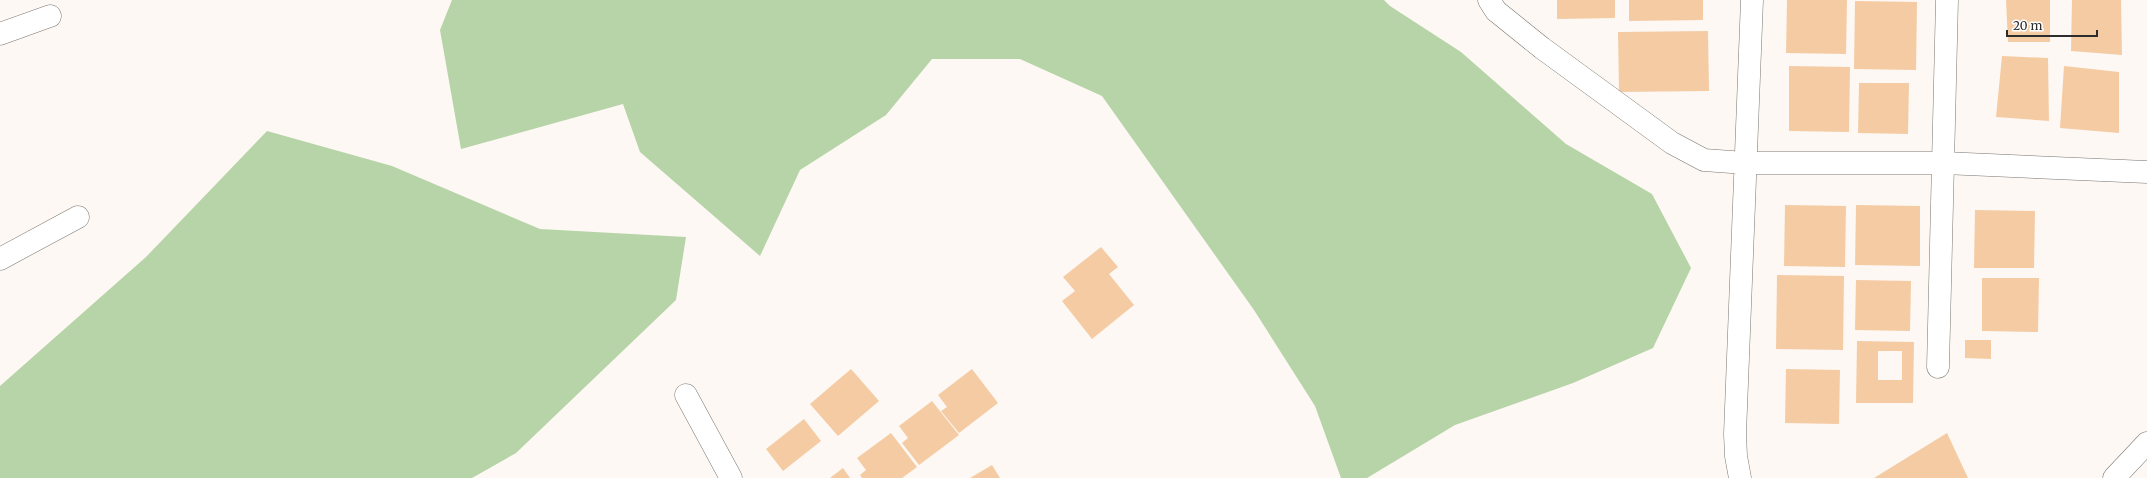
<svg xmlns="http://www.w3.org/2000/svg" width="2147" height="478" viewBox="0 0 2147 478" font-family="Merriweather,serif">
  <style>
    .green { fill: #b6d4a7 }
    .building { fill: #f5cba4; fill-rule: evenodd }
    .lines { fill: none; stroke-linecap: round; stroke-linejoin: round }
    .minor-casing { stroke: #7a7672; stroke-width: 23 }
    .minor { stroke: #fff; stroke-width: 22 }
  </style>
  <rect width="100%" height="100%" fill="#fdf8f3"/>
  <path class="green" d="M452 0H1384L1390 6 1461 52 1566 144 1652 194 1691 268 1653 348 1573 383 1455 425 1367 478H1341L1315 406 1254 310 1102 96 1020 59H932L886 115 800 170 760 256 640 152 623 104 461 149 440 30Z
    M267 131 392 166 540 229 686 237 676 300 516 453 472 478H0V386L146 257Z"/>
  <path class="building" d="M1557 0H1615V18L1557 19Z
    M1629 0H1703V20L1629 21Z
    M1787 0H1847L1846 54 1786 53Z
    M2006 0H2050V42H2008Z
    M2072 0H2121L2122 55 2071 51Z
    M1855 1 1917 2 1916 70 1854 69Z
    M1708 31 1709 91 1619 92 1618 32Z
    M2002 56 2048 58 2049 121 1996 117Z
    M1789 66 1850 67 1849 132 1789 131Z
    M2064 66 2119 72V133L2060 128Z
    M1859 83H1909L1908 134 1858 133Z
    M1785 205 1846 206 1845 267 1784 266Z
    M1856 205 1920 206V266L1855 265Z
    M1975 210 2035 211 2034 268H1974Z
    M1101 247 1118 267 1109 274 1134 305 1092 339 1062 301 1075 291 1063 277Z
    M1777 275 1844 276 1843 350 1776 349Z
    M1982 278H2039L2038 332 1982 331Z
    M1856 280 1911 281 1910 331 1855 330Z
    M1965 340H1991V359L1965 358Z
    M1857 341 1914 342 1913 403H1856ZM1878 351H1902V380H1878Z
    M851 369 879 401 838 436 810 404Z
    M972 369 998 403 959 433 941 411 947 407 938 395Z
    M1786 369 1840 370 1839 424 1785 423Z
    M932 401 959 435 919 465 902 443 908 438 899 426Z
    M804 419 821 441 783 471 766 449Z
    M891 433 917 467 902 478H862L860 475 866 470 857 458Z
    M1947 433 1968 478H1874Z
    M992 465 1000 478H970Z
    M843 468 850 478H830Z"/>
  <g class="lines">
    <defs>
      <path id="minor" d="M1489 0 1496 11 1542 48 1672 143 1704 160 1745 163H1944L2147 172
        M0 34 50 16
        M0 259 78 217
        M1938 367 1947 0
        M686 395 731 478
        M1740 478 1736 456 1735 434 1752 0
        M2114 478 2147 443"/>
    </defs>
    <use href="#minor" class="minor-casing"/>
    <use href="#minor" class="minor"/>
  </g>
  <path d="M2007 30v6h90v-6" fill="none" stroke="#2f2d2b" stroke-width="2"/>
  <text x="2013" y="30" font-size="12" fill="#2f2d2b" stroke="#ffffff" stroke-width="3" paint-order="stroke">20 m</text>
</svg>
